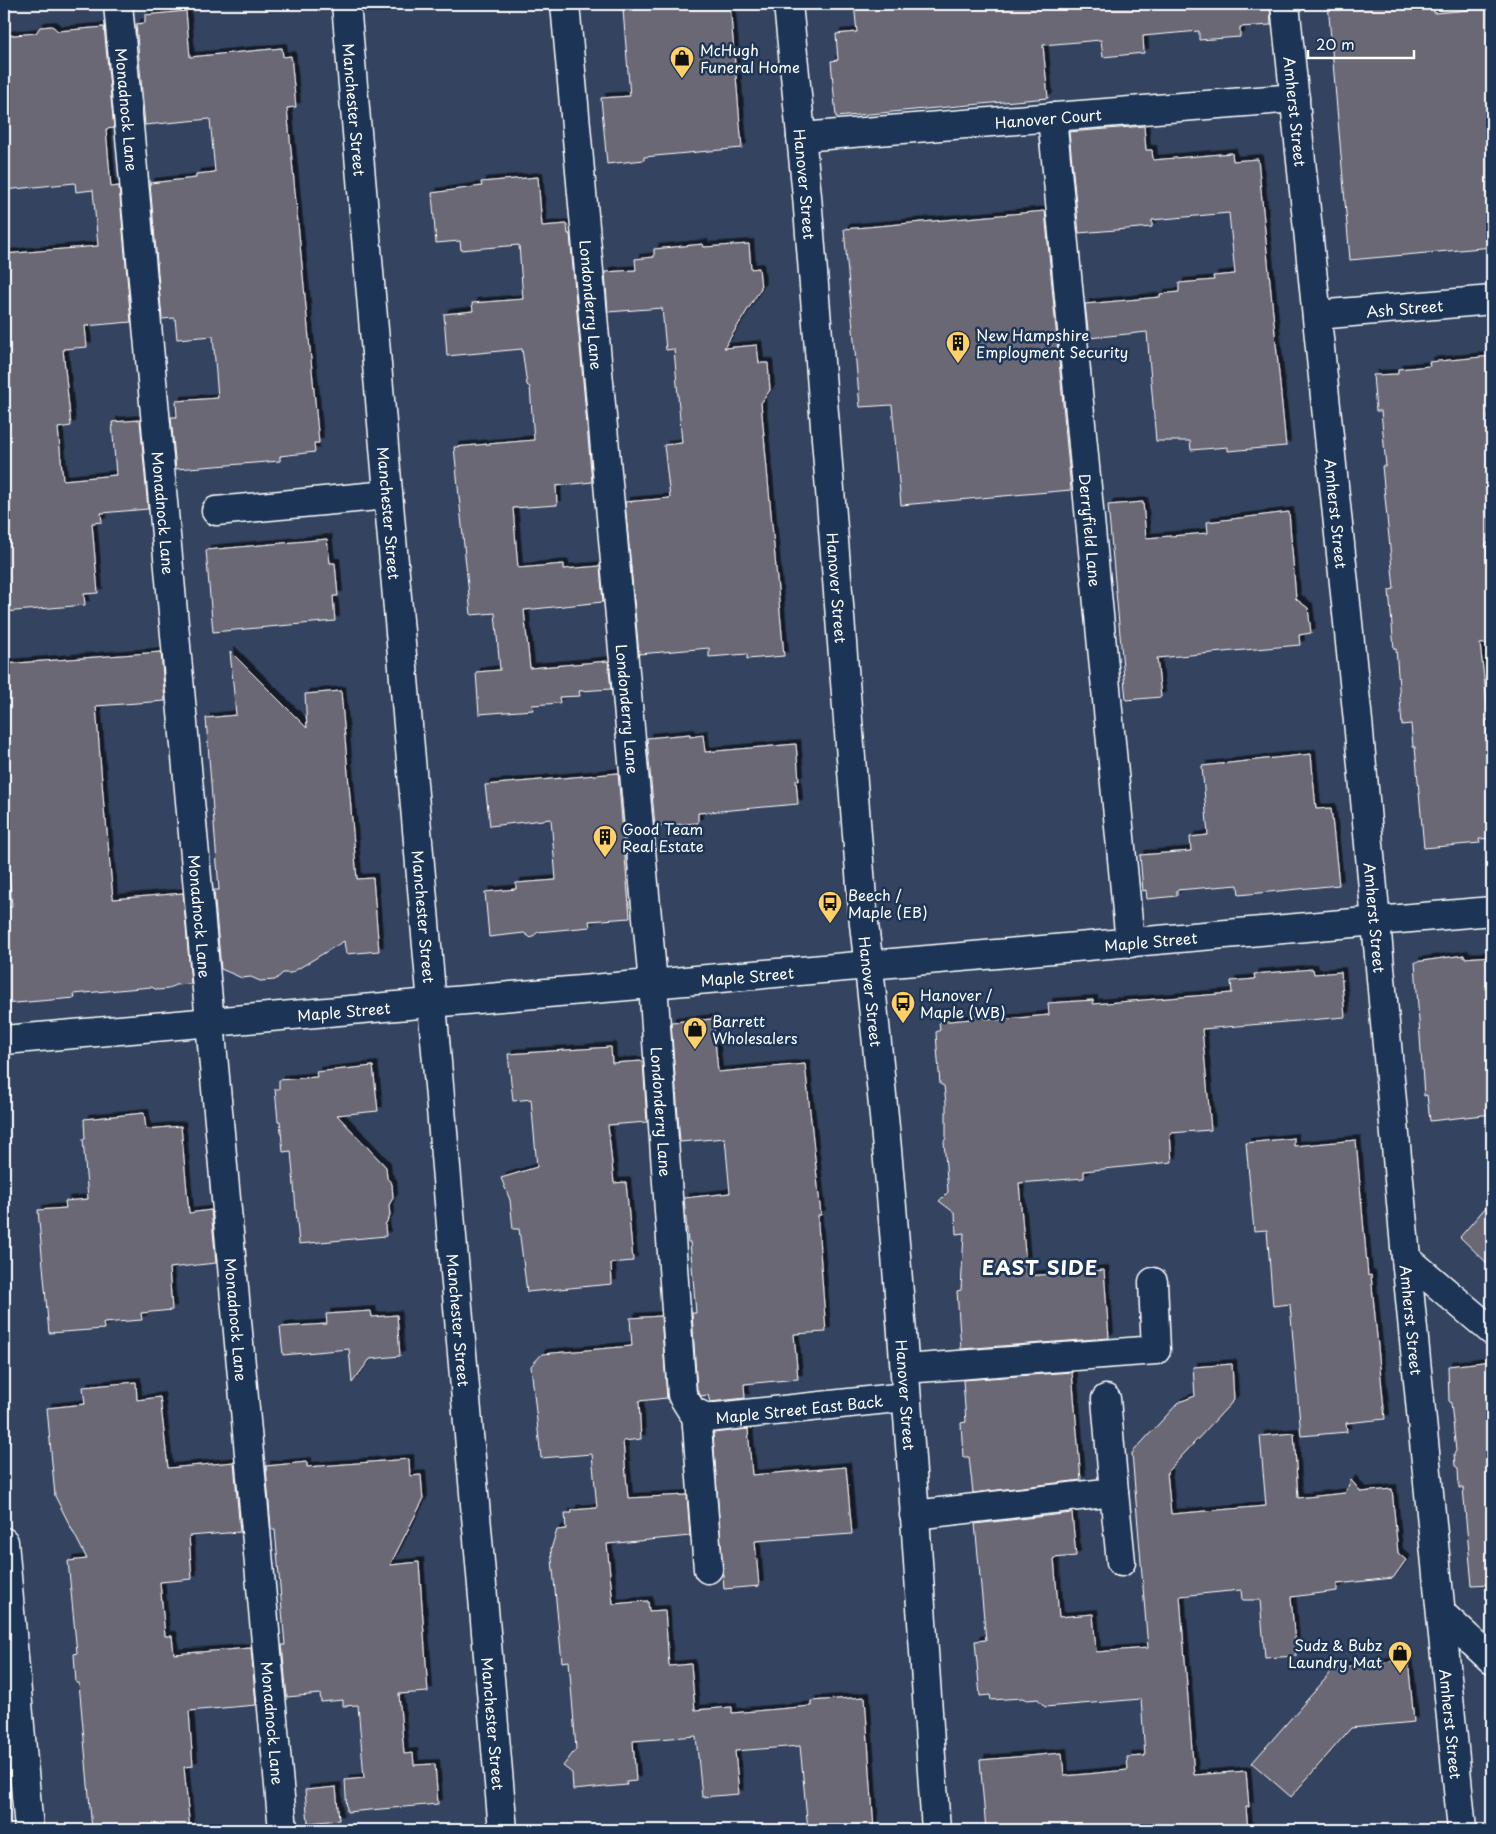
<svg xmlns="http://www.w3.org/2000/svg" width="1496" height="1834" viewBox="0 0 1496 1834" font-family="'Playpen Sans',sans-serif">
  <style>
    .building { fill: #6b6875; stroke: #fff; filter: url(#shadow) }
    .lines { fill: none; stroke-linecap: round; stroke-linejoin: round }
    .minor-casing { stroke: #fff; stroke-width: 31 }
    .major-casing { stroke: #fff; stroke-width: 31 }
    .minor { stroke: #1d3557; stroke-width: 28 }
    .major { stroke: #1d3557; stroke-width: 28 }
    .labels { text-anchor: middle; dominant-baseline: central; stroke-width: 5; stroke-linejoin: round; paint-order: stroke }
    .poi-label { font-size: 15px; fill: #fff; stroke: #1d3557; text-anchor: start }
    .street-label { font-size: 15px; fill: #fff; stroke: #1d3557 }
    .district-label { font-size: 20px; font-weight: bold; letter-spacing: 1px; fill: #fff; stroke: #1d3557 }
  </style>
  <defs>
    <filter id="shadow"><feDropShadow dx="4.5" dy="-4.5" stdDeviation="0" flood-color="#0009"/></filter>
  </defs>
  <rect width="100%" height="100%" fill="#344460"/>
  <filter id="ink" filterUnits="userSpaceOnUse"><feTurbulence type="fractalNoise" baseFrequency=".02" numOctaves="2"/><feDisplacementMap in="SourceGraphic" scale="10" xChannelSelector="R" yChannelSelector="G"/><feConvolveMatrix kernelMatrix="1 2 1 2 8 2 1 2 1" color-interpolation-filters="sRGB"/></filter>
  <g filter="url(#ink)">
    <path class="building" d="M658 4H730L742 148 644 157V160L607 164 601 98 630 96 623 10 658 7Z
      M854 4H1270L1271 25 1240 27V37L1199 40V31L1143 36 1144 53 1103 57 1101 40 1043 45 1048 98 836 117 831 61 838 60 836 34 857 32Z
      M1328 4H1434V13L1492 8V247L1350 260Z
      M186 11 190 57 282 48 283 57 291 56 296 107 287 108 319 443H314L315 452 280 456V461L176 469 171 417H177L176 401 218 398 213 336 177 339 175 318 162 319 150 183 196 178V174L215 172 210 119 145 125 136 24 145 23V15Z
      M52 26 58 31 104 27 114 128 106 129 111 187 119 186 131 322 85 326 87 347 63 349 71 426 58 428 63 480 116 475 112 422 140 420 148 509 101 513 102 522 92 523 98 593 84 594 85 605 4 612V254L98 246 93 190 76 192 75 183 4 190V36L36 33 40 27Z
      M1144 126 1146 150H1152L1153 160 1232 153 1233 161 1258 159 1286 446 1228 451V447L1191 450 1190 441H1156L1147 332 1089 338 1085 304 1160 297V294L1179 292V283L1214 280 1213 276 1235 274 1229 213 1152 220V227L1079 233 1069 132Z
      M538 177 542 226 567 224 568 234H570L592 482 556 486 557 505 513 508 518 568 564 564V569L600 566 603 602 524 610 530 668 608 661 611 689 579 691 580 696 559 697 560 703 532 705 533 710 479 714 476 672 500 670 495 613 471 615 454 447 534 440 530 387 527 385 522 349 447 356 444 314 473 311 472 303 523 299 519 245 461 250 460 241 436 243 432 193 482 186 481 182Z
      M1045 211 1071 490 901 505 892 405 860 407 844 229Z
      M703 244 704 247 749 244 751 269 759 268 761 288 724 348 757 345 759 363H768L770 390 761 403 784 656 747 659V654L709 657V648L639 654 625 502 670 498 664 445 682 443 674 349 666 350 662 308 608 312 605 272 636 270 635 259 654 257V249Z
      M1492 356V415H1488L1492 465V543H1486L1492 643 1480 644 1489 720H1486L1492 789V838L1479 839 1480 843 1424 848 1415 747H1413L1411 724 1402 725 1396 649H1394L1389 590 1394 589 1382 466H1386L1381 411H1376L1373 375 1398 374V369L1430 366 1429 362Z
      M1143 502 1146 538 1208 533 1207 522 1289 512 1296 599 1308 608 1311 633 1299 635 1300 645 1157 658 1161 697 1126 700 1108 505Z
      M327 539 330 563H335L338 596H333L335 621 213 632 206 550Z
      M230 651 307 728 305 694 341 691 357 879 373 878 379 951 346 954 344 941 291 973H283L275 980 260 981 251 977 242 978 221 969 214 890H219L206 718 236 715Z
      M161 652 165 701 96 706 105 820H106L113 899 183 893 191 984 175 985 168 989 158 990 151 987 74 994 75 998 4 1004V908L12 907 7 846H4V664Z
      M690 734V737L703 735 705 752 796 744 799 780H796L798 804 698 813V823L655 826 647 738Z
      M1311 754 1316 809 1331 808 1339 885 1239 895 1238 885 1177 890V896L1147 899 1146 890 1143 891 1140 855 1191 851 1190 837 1208 835 1202 766Z
      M618 773 630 918 589 921 590 927 538 932 531 938 524 933 489 937 485 892 516 889V883L556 880 551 819 490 826 485 785Z
      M1464 955V958L1492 956V1114L1430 1121 1427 1095 1424 1096 1415 962Z
      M1313 969 1314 974 1341 972 1345 1017 1202 1029 1211 1130 1170 1133 1172 1162 1084 1171V1178L1019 1183 1027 1276 1104 1270 1109 1338 961 1349 957 1291 961 1290 964 1233 956 1234 955 1213 939 1201 948 1192 944 1141 946 1138V1103L944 1086 940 1084 937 1048 936 1032 940 1030 939 1022 971 1019 979 1012 986 1019 995 1018 996 1020 1049 1015 1048 1003 1093 1000V1004L1232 993 1231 981 1255 979 1254 974Z
      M713 1019 718 1072 805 1064 821 1215H818V1224L826 1332 794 1334 798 1379 744 1384 745 1398 710 1402 708 1395 701 1396 697 1390 692 1313H696L690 1242H688L684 1198 730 1193 725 1138 680 1142 671 1022Z
      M611 1047 612 1063 643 1061 647 1122 608 1125 614 1183 626 1182 633 1261 611 1263 612 1284 527 1292 519 1229H513L510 1200 501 1178 537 1167 531 1099 513 1101 508 1054Z
      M373 1066 378 1111 337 1115 386 1167 387 1178 392 1184 393 1198 389 1205 390 1216 385 1225 386 1236 299 1244 291 1151 283 1152 280 1121H278L275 1089H279V1080L317 1077 316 1072Z
      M144 1113 146 1129 181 1126 189 1213 211 1210 216 1263 169 1268 172 1310 141 1313 142 1320 103 1323 104 1329 49 1333 38 1210 66 1208 65 1201 88 1199 83 1139H85L84 1119Z
      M1294 1138V1146L1356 1140 1368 1276 1371 1275 1385 1419 1346 1423 1347 1432 1301 1436 1290 1304 1273 1306 1267 1230 1254 1231 1246 1143Z
      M1492 1200V1268L1460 1237Z
      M371 1311 372 1317 397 1315 400 1356 370 1359 352 1383 349 1349 283 1355 280 1327 327 1324 326 1314Z
      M661 1316 667 1398 639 1401 641 1439 623 1441 628 1498 687 1495 690 1536 607 1544 613 1604 648 1601 649 1611 665 1610 669 1666 691 1664 695 1710 732 1707V1713L811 1706V1701L865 1697 874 1830H808L800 1746 735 1751 739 1794 702 1797 696 1736 633 1741 636 1781 626 1782 627 1785 573 1790 572 1773 563 1766 576 1749 569 1661 562 1662 551 1549 557 1530 566 1529 565 1513H572V1510L597 1508 592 1454 541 1458 531 1366 542 1354 632 1346 630 1318Z
      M1492 1361V1584L1472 1585 1463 1488H1459L1458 1468 1455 1466 1454 1454 1456 1451 1451 1403 1449 1401 1448 1366Z
      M1232 1364 1234 1400 1167 1472 1171 1514 1266 1506 1260 1436 1294 1433 1298 1498 1345 1493 1351 1480 1361 1492 1392 1489 1398 1553 1406 1560 1393 1578 1337 1584V1591L1291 1597 1296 1656 1265 1658 1260 1600H1242L1241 1590 1180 1596 1194 1775 1246 1771 1249 1807H1246L1248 1830H986L980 1760 1062 1753 1064 1776 1128 1770 1127 1757 1145 1756 1141 1699 1045 1707 1038 1699 1027 1700 1022 1698 991 1700 990 1695 980 1696 975 1641 986 1640 975 1524 1072 1513 1076 1556 1054 1558 1059 1617 1093 1614 1096 1652 1148 1648 1132 1453 1179 1402 1195 1396 1193 1367Z
      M1072 1372 1081 1480 973 1493 969 1457H963L961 1423 966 1422 963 1380Z
      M136 1382 137 1400 160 1397 168 1468 234 1462 240 1532 189 1536 192 1579 160 1582 165 1636H172L174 1654 251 1648 256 1705 189 1711 193 1766 184 1767 190 1830H92L79 1683H76L74 1654 77 1653 68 1561 87 1559 55 1496 47 1408 85 1404 83 1387Z
      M748 1429 752 1475 846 1467 852 1534 755 1541 759 1586 724 1589 713 1433Z
      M409 1459 410 1476 421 1475 423 1500 390 1565 419 1562 428 1692 399 1694 404 1754 413 1753 414 1765 435 1764 438 1804 347 1812 345 1780 364 1778 358 1705 343 1706V1700L321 1702 320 1694 287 1697 282 1645H285L275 1529H271L266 1466 307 1462V1467Z
      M1408 1659 1414 1722 1351 1728 1291 1797 1252 1763 1335 1668Z
      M336 1787 339 1820 308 1823 305 1790Z"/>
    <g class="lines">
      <defs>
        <g id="minor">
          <path id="s1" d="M118 4 283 1830"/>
          <path id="s2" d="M346 4 503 1830"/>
          <path id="s3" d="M565 4 653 984 682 1395 692 1411 707 1418 906 1397"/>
          <path id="s4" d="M788 4 807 196 864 924C899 1225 915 1528 936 1830"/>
          <path id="s5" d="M1285 4 1358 721 1406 1258 1462 1830"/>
          <path id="s6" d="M1052 117 1130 943"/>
          <path id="s7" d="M801 137 1295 98"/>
          <path id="s8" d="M1317 315 1492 300"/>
          <path d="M216 511 388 495"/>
          <path d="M1406 1258 1492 1331"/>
          <path d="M905 1369 1156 1350 1153 1282"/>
          <path d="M696 1413 708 1569"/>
          <path d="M1114 1492 1121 1562"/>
          <path d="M914 1515 1114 1492 1106 1399"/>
          <path d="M4 1542 29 1830"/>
          <path d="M1442 1614 1492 1660"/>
        </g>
        <g id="major">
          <path id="s9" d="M4 1040 1492 911"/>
        </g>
      </defs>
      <use href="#minor" class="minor-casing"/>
      <use href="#major" class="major-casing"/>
      <use href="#minor" class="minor"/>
      <use href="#major" class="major"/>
    </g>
  </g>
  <defs>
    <symbol id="shop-pin" viewBox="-11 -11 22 30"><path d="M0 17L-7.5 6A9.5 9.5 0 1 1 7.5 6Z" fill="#ffd166" stroke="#1d3557"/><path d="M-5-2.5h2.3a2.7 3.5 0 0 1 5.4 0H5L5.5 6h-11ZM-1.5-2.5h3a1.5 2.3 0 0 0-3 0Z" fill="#111"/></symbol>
    <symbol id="building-pin" viewBox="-11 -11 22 30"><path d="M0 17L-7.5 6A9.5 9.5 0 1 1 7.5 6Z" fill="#ffd166" stroke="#1d3557"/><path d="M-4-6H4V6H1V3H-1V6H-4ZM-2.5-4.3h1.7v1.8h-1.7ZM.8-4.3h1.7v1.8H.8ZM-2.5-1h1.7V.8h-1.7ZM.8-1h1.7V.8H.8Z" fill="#111"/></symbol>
    <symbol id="bus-pin" viewBox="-11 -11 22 30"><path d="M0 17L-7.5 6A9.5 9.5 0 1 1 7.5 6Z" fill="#ffd166" stroke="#1d3557"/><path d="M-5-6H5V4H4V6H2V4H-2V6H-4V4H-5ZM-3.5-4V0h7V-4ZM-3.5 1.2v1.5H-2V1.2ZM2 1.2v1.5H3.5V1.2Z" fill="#111"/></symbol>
  </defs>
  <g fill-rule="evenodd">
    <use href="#shop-pin" x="668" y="44" width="28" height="38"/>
    <use href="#building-pin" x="944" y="329" width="28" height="38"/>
    <use href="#building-pin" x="591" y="823" width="28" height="38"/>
    <use href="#bus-pin" x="816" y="889" width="28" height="38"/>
    <use href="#bus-pin" x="889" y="989" width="28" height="38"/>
    <use href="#shop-pin" x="681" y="1015" width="28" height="38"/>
    <use href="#shop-pin" x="1386" y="1639" width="28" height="38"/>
  </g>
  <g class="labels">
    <g class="poi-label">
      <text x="700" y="49">McHugh<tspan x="700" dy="17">Funeral Home</tspan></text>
      <text x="976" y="334">New Hampshire<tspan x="976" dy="17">Employment Security</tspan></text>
      <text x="622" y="828">Good Team<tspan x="622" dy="17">Real Estate</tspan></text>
      <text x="848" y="894">Beech /<tspan x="848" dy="17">Maple (EB)</tspan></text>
      <text x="920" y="994">Hanover /<tspan x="920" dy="17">Maple (WB)</tspan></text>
      <text x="712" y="1020">Barrett<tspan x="712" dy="17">Wholesalers</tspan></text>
      <text x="1382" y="1644" text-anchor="end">Sudz &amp; Bubz<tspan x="1382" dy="17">Laundry Mat</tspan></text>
    </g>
    <g class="street-label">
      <text stroke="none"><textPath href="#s1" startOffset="106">Monadnock Lane</textPath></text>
      <text stroke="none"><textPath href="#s2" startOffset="106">Manchester Street</textPath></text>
      <text stroke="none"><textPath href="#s5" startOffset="108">Amherst Street</textPath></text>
      <text stroke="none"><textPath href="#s7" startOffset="248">Hanover Court</textPath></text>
      <text stroke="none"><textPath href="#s4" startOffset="181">Hanover Street</textPath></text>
      <text stroke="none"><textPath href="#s3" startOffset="302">Londonderry Lane</textPath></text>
      <text stroke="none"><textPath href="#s8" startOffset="88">Ash Street</textPath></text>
      <text stroke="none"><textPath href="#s2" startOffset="511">Manchester Street</textPath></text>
      <text stroke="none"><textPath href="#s1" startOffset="511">Monadnock Lane</textPath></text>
      <text stroke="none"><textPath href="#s5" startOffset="512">Amherst Street</textPath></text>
      <text stroke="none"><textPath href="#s6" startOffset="415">Derryfield Lane</textPath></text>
      <text stroke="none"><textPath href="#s4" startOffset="586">Hanover Street</textPath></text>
      <text stroke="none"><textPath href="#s3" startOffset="708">Londonderry Lane</textPath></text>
      <text stroke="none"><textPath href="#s1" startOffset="916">Monadnock Lane</textPath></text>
      <text stroke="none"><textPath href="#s2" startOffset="916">Manchester Street</textPath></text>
      <text stroke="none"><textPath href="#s5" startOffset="918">Amherst Street</textPath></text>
      <text stroke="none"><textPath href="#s9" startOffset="1151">Maple Street</textPath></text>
      <text stroke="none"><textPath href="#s9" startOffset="746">Maple Street</textPath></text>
      <text stroke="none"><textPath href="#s4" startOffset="991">Hanover Street</textPath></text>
      <text stroke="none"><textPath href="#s9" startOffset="341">Maple Street</textPath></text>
      <text stroke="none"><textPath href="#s3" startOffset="1112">Londonderry Lane</textPath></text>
      <text stroke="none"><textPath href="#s1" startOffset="1321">Monadnock Lane</textPath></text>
      <text stroke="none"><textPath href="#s2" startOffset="1321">Manchester Street</textPath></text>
      <text stroke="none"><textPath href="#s5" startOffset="1322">Amherst Street</textPath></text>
      <text stroke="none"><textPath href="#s4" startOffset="1396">Hanover Street</textPath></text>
      <text stroke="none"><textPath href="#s3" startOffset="1524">Maple Street East Back</textPath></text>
      <text stroke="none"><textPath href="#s5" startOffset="1728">Amherst Street</textPath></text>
      <text stroke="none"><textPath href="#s1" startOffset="1726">Monadnock Lane</textPath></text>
      <text stroke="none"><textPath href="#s2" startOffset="1726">Manchester Street</textPath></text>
    </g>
    <g class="district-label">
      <text x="1040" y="1267">EAST SIDE</text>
    </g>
  </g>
  <rect width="1496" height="1834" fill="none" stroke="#1d3557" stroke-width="20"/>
  <rect x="10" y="10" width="1476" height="1814" fill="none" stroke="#fff" stroke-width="2" filter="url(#ink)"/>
  <path d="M1308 50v8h106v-8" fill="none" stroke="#ffffff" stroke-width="2.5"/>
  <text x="1316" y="50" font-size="15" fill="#ffffff" stroke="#1d3557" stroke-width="4" paint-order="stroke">20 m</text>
</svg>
